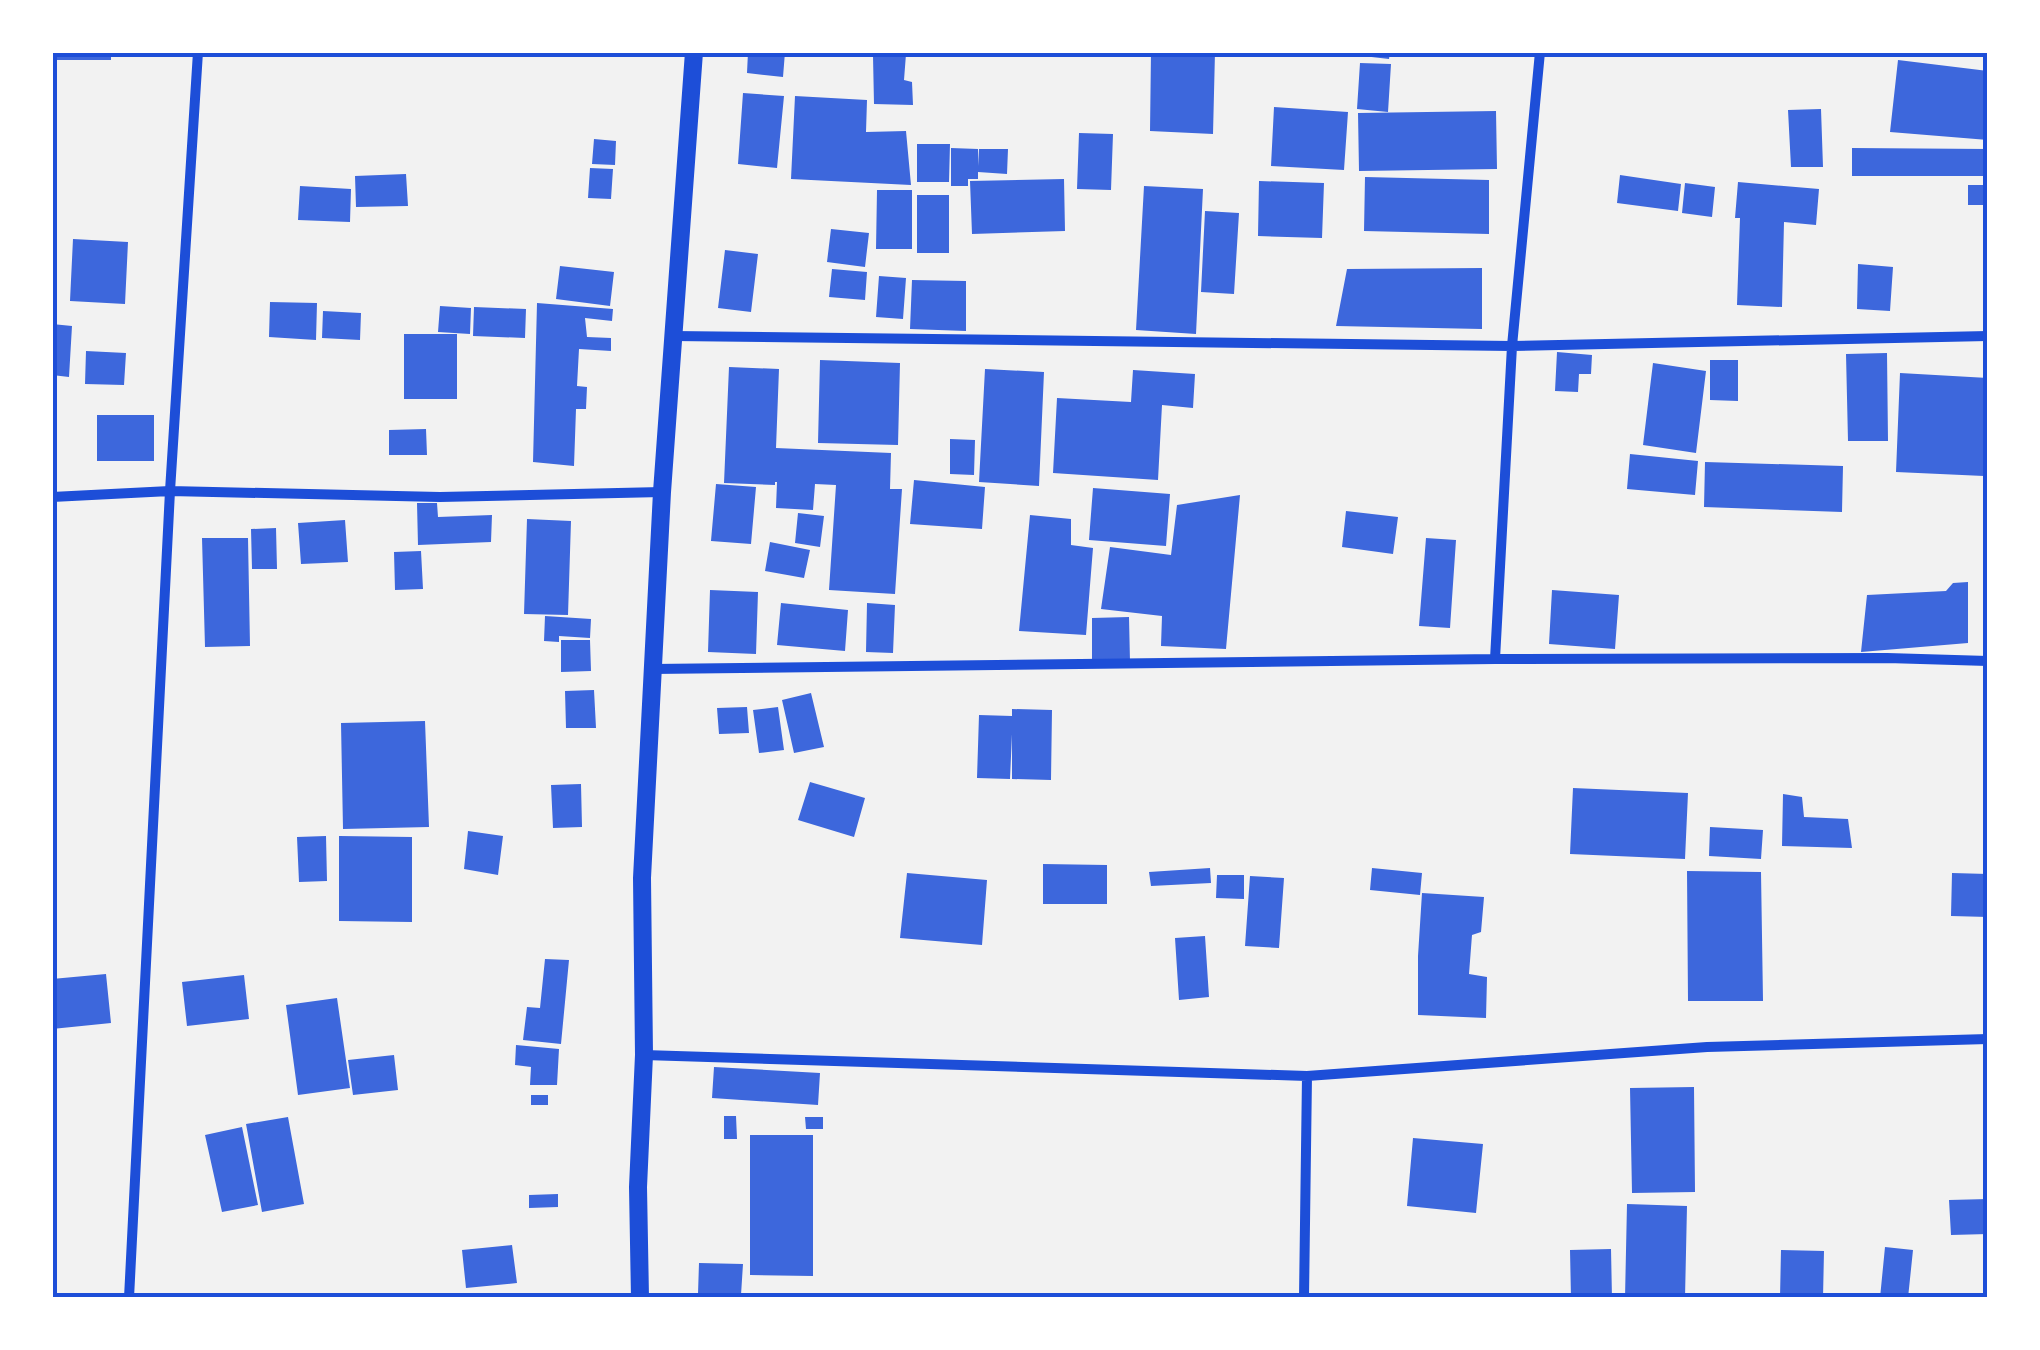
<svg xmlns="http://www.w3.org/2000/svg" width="2040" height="1350" viewBox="0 0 2040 1350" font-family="'Alegreya Sans',sans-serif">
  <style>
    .building { fill: #3d67dc }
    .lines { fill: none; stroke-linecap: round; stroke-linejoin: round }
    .minor { stroke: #1d4ed8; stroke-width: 10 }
    .tertiary { stroke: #1d4ed8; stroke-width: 18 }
    .neatline { fill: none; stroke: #1d4ed8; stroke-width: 4 }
  </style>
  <rect width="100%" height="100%" fill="#f2f2f2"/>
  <path class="building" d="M52 52H111V60H52Z
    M748 52H785L783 77 747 73Z
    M855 52 906 54 904 80 912 82 913 105 874 104 873 56H855Z
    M1151 52H1215L1213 134 1150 131Z
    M1355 52H1390L1389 59 1354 55Z
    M1898 60 1988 71V140L1890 132Z
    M1360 63 1391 64 1388 112 1357 109Z
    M743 93 784 96 777 168 738 164Z
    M795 96 867 100 866 132 906 131 911 185 791 179Z
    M1274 107 1348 112 1344 170 1271 166Z
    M1821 109 1823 167H1791L1788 110Z
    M1496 111 1497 169 1359 171 1358 113Z
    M1079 133 1113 134 1111 190 1077 189Z
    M594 139 616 141 615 165 592 164Z
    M917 144H950L949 182H917Z
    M951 148 978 149V166L979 149H1008L1007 174 978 172V179H968V186H951Z
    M1852 148 1988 149V176H1852Z
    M590 168 613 169 611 199 588 198Z
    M406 174 408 206 356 207 355 176Z
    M1620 175 1681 184 1678 211 1617 203Z
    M1365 177 1489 180V234L1364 231Z
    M1064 179 1065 231 972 234 970 181Z
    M1259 181 1324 183 1322 238 1258 236Z
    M1738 182 1819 189 1816 225 1784 222 1782 307 1737 305 1740 218H1735Z
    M1685 183 1715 187 1712 217 1682 213Z
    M1968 185H1988V205H1968Z
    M300 186 351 189 350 222 298 220Z
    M1144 186 1203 189 1196 334 1136 330Z
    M877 190H912V249H876Z
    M917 195H949V253H917Z
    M1205 211 1239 213 1234 294 1201 292Z
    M831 229 869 233 865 267 827 262Z
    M73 239 128 242 125 304 70 301Z
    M725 250 758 254 751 312 718 308Z
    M1858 264 1893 267 1890 311 1857 309Z
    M560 266 614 272 610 306 556 299Z
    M1482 268V329L1336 326 1347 269Z
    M832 269 867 272 865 300 829 297Z
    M879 276 906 278 903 319 876 317Z
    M912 280 966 281V331L910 329Z
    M270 302 317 303 316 340 269 337Z
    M537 303 613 309 612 321 585 318 587 337 611 338V351L579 349 577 386 587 387 586 409H576L574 466 533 462Z
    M440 306 471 308 470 334 438 332Z
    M474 307 526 309 525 338 473 336Z
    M323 311 361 313 360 340 322 338Z
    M52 324 72 326 69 377 52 375Z
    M404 334H457V399H404Z
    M86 351 126 353 124 385 85 384Z
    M1557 352 1592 355 1591 374H1579L1578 392 1555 391Z
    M1887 353 1888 441H1848L1846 354Z
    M820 360 900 363 898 445 818 443Z
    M1710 360H1738V401L1710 400Z
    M1653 363 1706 371 1696 453 1643 445Z
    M729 367 779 369 776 448 891 453 890 489H902L895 594 829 590 836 485 815 484 813 510 776 508 777 482H775V485L724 483Z
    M985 369 1044 372 1039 486 979 482Z
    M1133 370 1195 374 1193 408 1162 405 1158 480 1053 473 1057 398 1131 402Z
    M1900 373 1988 378 1984 476 1896 472Z
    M97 415H154V461H97Z
    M426 429 427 455H389V430Z
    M950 439 975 440 974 475 950 474Z
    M1630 454 1698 461 1695 495 1627 489Z
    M1705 462 1843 466 1842 512 1704 507Z
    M914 480 985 487 982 529 910 524Z
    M716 484 756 487 751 544 711 541Z
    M1093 488 1170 494 1166 546 1089 540Z
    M1240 495 1226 649 1161 646 1162 616 1101 609 1110 547 1171 555 1177 505Z
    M417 503H437L438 517 492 515 491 542 418 545Z
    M1346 511 1398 517 1393 554 1342 547Z
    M798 513 824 516 820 547 795 543Z
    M1030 515 1071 519V545L1093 548 1086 635 1019 631Z
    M527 519 571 521 568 615 524 614Z
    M345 520 348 562 301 564 298 523Z
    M276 528 277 569H252L251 529Z
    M202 538H248L250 646 205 647Z
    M1426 538 1456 540 1450 628 1419 626Z
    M770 542 810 550 804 578 765 571Z
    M421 551 423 589 395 590 394 552Z
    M1968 582V643L1861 652 1867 595 1946 591 1953 583Z
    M710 590 758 592 756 654 708 652Z
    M1552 590 1619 595 1615 649 1549 644Z
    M781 603 848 610 845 651 777 645Z
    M867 603 895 605 893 653 866 652Z
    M545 616 591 619 590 638 559 636V642L544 641Z
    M1129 617 1130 662H1092V618Z
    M561 640H590L591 671 561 672Z
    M594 690 596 728H566L565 691Z
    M811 693 824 747 794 753 782 700Z
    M747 707 749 733 719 734 717 708Z
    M778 707 784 750 759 753 753 710Z
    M1012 709 1052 710 1051 780 1012 779V734L1010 779 977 778 979 715 1012 716Z
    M425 721 429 827 343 829 341 723Z
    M810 782 865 798 854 837 798 820Z
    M581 784 582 827 553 828 551 785Z
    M1573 788 1688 793 1685 859 1570 854Z
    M1783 794 1802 797 1804 817 1848 819 1852 848 1782 846Z
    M1710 827 1763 830 1761 859 1709 856Z
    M468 831 503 836 498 875 464 869Z
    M326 836 327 881 299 882 297 837Z
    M339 836 412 837V922L339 921Z
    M1043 864 1107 865V904H1043Z
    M1210 868 1211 883 1151 886 1149 872Z
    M1372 868 1422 873 1420 895 1370 890Z
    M1687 871 1761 872 1763 1001H1688Z
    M907 873 987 880 982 945 900 938Z
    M1952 873 1988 874V917L1951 916Z
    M1217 875H1244V899L1216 898Z
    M1250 876 1284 878 1279 948 1245 946Z
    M1422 893 1484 897 1481 932 1472 935 1469 974 1487 977 1486 1018 1418 1015V956Z
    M1205 936 1209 997 1179 1000 1175 938Z
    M545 959 569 960 561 1044 523 1040 527 1007 540 1008Z
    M106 974 111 1023 52 1029V979Z
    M244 975 249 1019 187 1026 182 982Z
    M337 998 350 1088 298 1095 286 1005Z
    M516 1045 559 1049 557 1085H530L531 1067 515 1065Z
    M394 1055 398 1090 353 1095 348 1060Z
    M714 1067 820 1073 818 1105 712 1098Z
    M1694 1087 1695 1192 1632 1193 1630 1088Z
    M531 1095H548V1105H531Z
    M724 1116H736L737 1139H724Z
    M288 1117 304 1204 262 1212 246 1124Z
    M805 1117H823V1129H806Z
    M242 1127 258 1205 222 1212 205 1135Z
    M750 1135H813V1276L750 1275Z
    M1413 1138 1483 1144 1476 1213 1407 1206Z
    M558 1194V1207L529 1208V1195Z
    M1988 1199V1234L1951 1235 1949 1200Z
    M1627 1204 1687 1206 1685 1298H1625Z
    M512 1245 517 1283 466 1288 462 1250Z
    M1885 1247 1913 1250 1908 1298H1880Z
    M1611 1249 1612 1298H1571L1570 1250Z
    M1781 1250 1824 1251 1823 1298H1780Z
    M699 1263 743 1264 741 1295 698 1294Z"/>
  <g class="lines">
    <path class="minor" d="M673 336 1512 346 1988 336
      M52 497 170 491 440 497 662 492
      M1495 659 1512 346 1540 52
      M652 669 1495 659 1887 658 1988 661
      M644 1055 1307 1076 1707 1047 1988 1039
      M129 1298 170 491 198 52
      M1304 1298 1307 1076"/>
    <path class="tertiary" d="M640 1298 638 1187 644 1055 642 878 662 492 694 52"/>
  </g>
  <rect width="2040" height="1350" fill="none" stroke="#ffffff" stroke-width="110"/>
  <rect x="55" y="55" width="1930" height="1240" class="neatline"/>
</svg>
